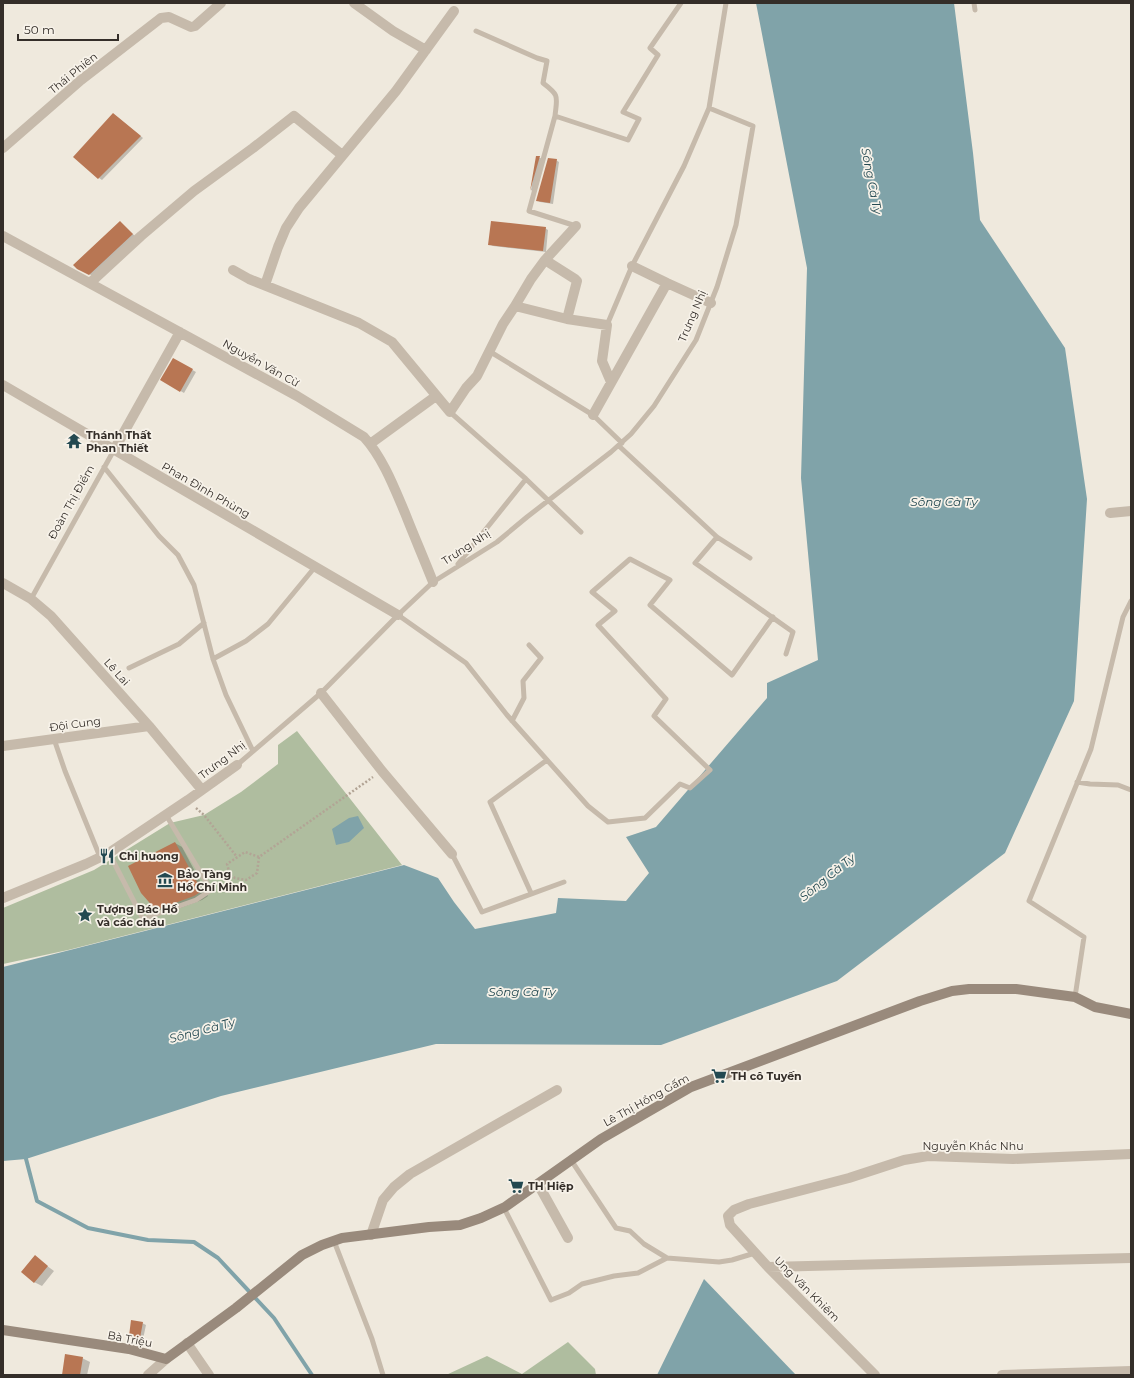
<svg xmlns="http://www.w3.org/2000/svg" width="1134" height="1378" viewBox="0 0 1134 1378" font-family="Montserrat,sans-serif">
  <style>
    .green { fill: #afbd9f }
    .water { fill: #80a3a9 }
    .shadow { fill: #0003 }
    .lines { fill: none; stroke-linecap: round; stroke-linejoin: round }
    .stream { stroke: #80a3a9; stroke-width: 4 }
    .building { fill: #b87653 }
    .path { stroke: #b2a495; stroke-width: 2.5; stroke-dasharray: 2 2; stroke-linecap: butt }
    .lane { stroke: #c6baab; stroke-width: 5 }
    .street { stroke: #c6baab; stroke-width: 10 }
    .secondary { stroke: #998a7c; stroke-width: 10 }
    .labels { text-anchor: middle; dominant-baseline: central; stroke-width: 3.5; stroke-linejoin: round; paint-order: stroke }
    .street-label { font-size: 11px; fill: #342e29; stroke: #f7f2e9 }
    .poi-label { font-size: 11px; font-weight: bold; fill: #342e29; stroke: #f7f2e9; text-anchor: start }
    .water-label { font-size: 12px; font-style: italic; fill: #234951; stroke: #f7f2e9 }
  </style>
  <rect width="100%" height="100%" fill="#efe9dd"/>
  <path class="green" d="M297 731 402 865 68 950 3 964V908L94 870 170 823 204 815 241 792 278 764V745Z
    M568 1342 595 1369 596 1375H446L487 1356 522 1374Z"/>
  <path class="water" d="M756 3H954L973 153 980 220 1065 348 1087 499 1074 701 1005 853 837 981 661 1045 436 1044 221 1096 26 1159 3 1161V967L404 865 438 878 454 902 475 929 556 913 558 898 626 901 649 873 626 837 656 827 767 698V683L818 660 801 478 807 268Z
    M358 816 364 828 349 842 336 845 332 829 349 818Z
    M704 1279 796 1375H657Z"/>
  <path class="shadow" d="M116 116 143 138 102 180 99 178Z
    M537 157 543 159 534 192 531 190Z
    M556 160 559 162 553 204 540 202 537 200Z
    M120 222 136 237 93 276 77 268Z
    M545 228 548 230 546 252 493 246 489 244Z
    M173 359 196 372 184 393 162 380Z
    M175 843 182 847 208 896 202 900 164 914 157 909Z
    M35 1257 54 1271 42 1286 34 1282Z
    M142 1323 146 1325 143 1339 133 1338 130 1336Z
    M82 1358 90 1362 87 1375H63Z"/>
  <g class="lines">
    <path class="stream" d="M25 1155 37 1201 88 1228 148 1240 194 1242 218 1258 274 1318 312 1375"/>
  </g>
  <path class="building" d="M113 113 141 136 98 179 73 157Z
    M536 156H540L530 191Z
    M548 158 557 159 550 203 536 201Z
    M120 221 133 234 89 275 77 269 73 265Z
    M491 221 546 227 543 251 488 245Z
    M173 358 193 369 180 392 160 380Z
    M175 842 202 891 194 896 156 910 141 893 128 866Z
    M35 1255 48 1266 34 1283 21 1272Z
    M131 1320 143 1322 140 1338 129 1336Z
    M65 1354 83 1357 80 1375H62Z"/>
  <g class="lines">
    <path class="path" d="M196 808 204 815 237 857
      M259 857 257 873 246 880 235 878 230 875 227 864 245 852 259 857 373 777"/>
    <path class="lane" d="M974 3 975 10
      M476 31 537 58 547 61 543 83C560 96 557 96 555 116
      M576 226 529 211 555 116 628 140 639 119 623 112 658 55 650 48 681 3
      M607 325 632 266 684 166 709 108 726 3
      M489 351 593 415 622 443
      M450 412 526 479 581 532
      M619 446 717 537 750 558
      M104 467 159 536 178 555 194 585 213 659 226 695 253 751
      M717 537 695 563 793 632 786 654
      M458 564 526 479
      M31 599 114 450
      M398 615 466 663 507 715 588 806 608 822 645 818 680 784 690 788 710 770 654 716 666 699 598 625 615 611 592 592 630 559 670 580 650 605 732 675 773 617
      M213 659 246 641 268 624 315 567
      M129 668 179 644 204 623
      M512 721 524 698 523 681 541 658 529 645
      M54 739 65 771 100 857
      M237 765 321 693 398 615 433 582 497 542 527 517 611 452 631 434 654 406 696 340 717 287 736 225 753 126 709 108
      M1077 782 1090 784 1118 785 1131 790
      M109 853 143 919 196 900 211 890 166 815
      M452 854 482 912 564 882
      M531 893 490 802 547 760
      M1075 997 1084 937 1029 901 1091 749 1123 617 1131 601
      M571 1160 616 1228 630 1231 644 1244 667 1258 719 1262 732 1260 755 1253
      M504 1208 551 1300 569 1293 582 1284 614 1276 638 1273 667 1258
      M334 1241 372 1339 383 1375"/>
    <path class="street" d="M354 3 393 31 426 50
      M3 148 81 80 161 18 169 17 191 27 195 26 221 3
      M3 236 297 396 364 437C383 458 394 487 405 513 414 536 424 559 433 582
      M545 260 575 279 577 281 567 319
      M632 266 667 283 711 303
      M233 270 249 279 359 323 392 342 450 412 466 388 477 376 503 324 515 306 567 319 607 325 602 361 611 382
      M90 283 141 236 194 191 253 148 294 116 342 155
      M265 285 278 247 286 228 299 208 396 91 454 11
      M515 306 531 279 545 260 576 226
      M3 385 398 615
      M593 415 667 283
      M370 444 436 396
      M114 450 180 332
      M1110 513 1131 511
      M3 583 31 599 51 616 149 726 202 790
      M321 693 382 771 452 854
      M3 746 149 726
      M3 898 86 864 109 853 188 800 237 765
      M538 1184 568 1238
      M371 1235 383 1200 394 1187 410 1174 557 1090
      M768 1267 1131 1258
      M187 1343 209 1375
      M148 1375 166 1359
      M875 1375 768 1267 730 1225 728 1216 734 1210 749 1204 849 1178 904 1160 928 1156 1013 1159 1131 1154
      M1002 1375 1131 1371"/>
    <path class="secondary" d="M3 1330 129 1349 166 1359 236 1308 302 1255 322 1245 342 1238 429 1227 460 1225 481 1218 505 1207 601 1139 691 1087 920 1001 952 991 969 989H1016L1075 997 1095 1007 1131 1014"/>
  </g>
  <defs>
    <symbol id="temple-bare" viewBox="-9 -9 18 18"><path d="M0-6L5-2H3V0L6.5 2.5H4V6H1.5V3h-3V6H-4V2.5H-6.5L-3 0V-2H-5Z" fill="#234951" stroke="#f7f2e9" stroke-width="2.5" paint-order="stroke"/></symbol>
    <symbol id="restaurant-bare" viewBox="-9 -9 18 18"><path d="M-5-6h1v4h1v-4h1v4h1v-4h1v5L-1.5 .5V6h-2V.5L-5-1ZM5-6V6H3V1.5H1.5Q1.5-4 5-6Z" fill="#234951" stroke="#f7f2e9" stroke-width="2.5" paint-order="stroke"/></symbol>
    <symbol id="museum-bare" viewBox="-9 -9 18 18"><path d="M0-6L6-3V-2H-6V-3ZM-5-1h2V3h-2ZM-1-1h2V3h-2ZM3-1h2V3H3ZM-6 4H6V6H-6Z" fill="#234951" stroke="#f7f2e9" stroke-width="2.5" paint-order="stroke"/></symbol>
    <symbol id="sight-bare" viewBox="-9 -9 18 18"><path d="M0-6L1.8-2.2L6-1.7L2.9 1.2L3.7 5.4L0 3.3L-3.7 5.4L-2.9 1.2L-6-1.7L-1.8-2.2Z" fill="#234951" stroke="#f7f2e9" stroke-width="2.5" paint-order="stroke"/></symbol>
    <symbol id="supermarket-bare" viewBox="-9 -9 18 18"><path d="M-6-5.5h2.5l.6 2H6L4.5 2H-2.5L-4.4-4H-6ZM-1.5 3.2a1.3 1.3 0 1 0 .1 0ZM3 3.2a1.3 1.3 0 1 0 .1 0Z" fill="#234951" stroke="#f7f2e9" stroke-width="2.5" paint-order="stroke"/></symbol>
  </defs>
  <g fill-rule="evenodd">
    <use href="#temple-bare" x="63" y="430" width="22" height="22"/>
    <use href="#restaurant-bare" x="96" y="845" width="22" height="22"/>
    <use href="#museum-bare" x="154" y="869" width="22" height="22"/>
    <use href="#sight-bare" x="74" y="904" width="22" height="22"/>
    <use href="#supermarket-bare" x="708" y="1065" width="22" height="22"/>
    <use href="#supermarket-bare" x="505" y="1175" width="22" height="22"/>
  </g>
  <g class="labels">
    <g class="street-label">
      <text transform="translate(73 73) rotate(-39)">Thái Phiên</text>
      <text transform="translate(692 316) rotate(-67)">Trưng Nhị</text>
      <text transform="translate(261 363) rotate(29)">Nguyễn Văn Cừ</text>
      <text transform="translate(206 490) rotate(30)">Phan Đình Phùng</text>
      <text transform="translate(71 502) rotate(-61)">Đoàn Thị Điểm</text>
      <text transform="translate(466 547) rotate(-33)">Trưng Nhị</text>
      <text transform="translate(117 672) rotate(48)">Lê Lai</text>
      <text transform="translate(75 724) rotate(-8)">Đội Cung</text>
      <text transform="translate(222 760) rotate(-37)">Trưng Nhị</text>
      <text transform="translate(646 1100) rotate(-29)">Lê Thị Hồng Gấm</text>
      <text x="973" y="1146">Nguyễn Khắc Nhu</text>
      <text transform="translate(807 1289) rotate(45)">Ung Văn Khiêm</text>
      <text transform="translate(130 1339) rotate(11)">Bà Triệu</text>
    </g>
    <g class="poi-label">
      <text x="86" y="435">Thánh Thất<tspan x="86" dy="13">Phan Thiết</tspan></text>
      <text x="119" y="856">Chi huong</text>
      <text x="177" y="874">Bảo Tàng<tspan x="177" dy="13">Hồ Chí Minh</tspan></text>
      <text x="97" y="909">Tượng Bác Hồ<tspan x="97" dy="13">và các cháu</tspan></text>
      <text x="731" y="1076">TH cô Tuyến</text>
      <text x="528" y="1186">TH Hiệp</text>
    </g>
    <g class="water-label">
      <text transform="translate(872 181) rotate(79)">Sông Cà Ty</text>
      <text x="944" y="501">Sông Cà Ty</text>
      <text transform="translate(827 877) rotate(-39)">Sông Cà Ty</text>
      <text x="522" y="991">Sông Cà Ty</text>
      <text transform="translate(202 1030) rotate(-15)">Sông Cà Ty</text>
    </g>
  </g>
  <rect width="1134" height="1378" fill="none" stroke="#342e29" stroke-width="8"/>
  <path d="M18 34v6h100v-6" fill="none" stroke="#342e29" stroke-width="2"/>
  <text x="24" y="34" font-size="12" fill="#342e29" stroke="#f7f2e9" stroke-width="3" paint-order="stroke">50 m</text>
</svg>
